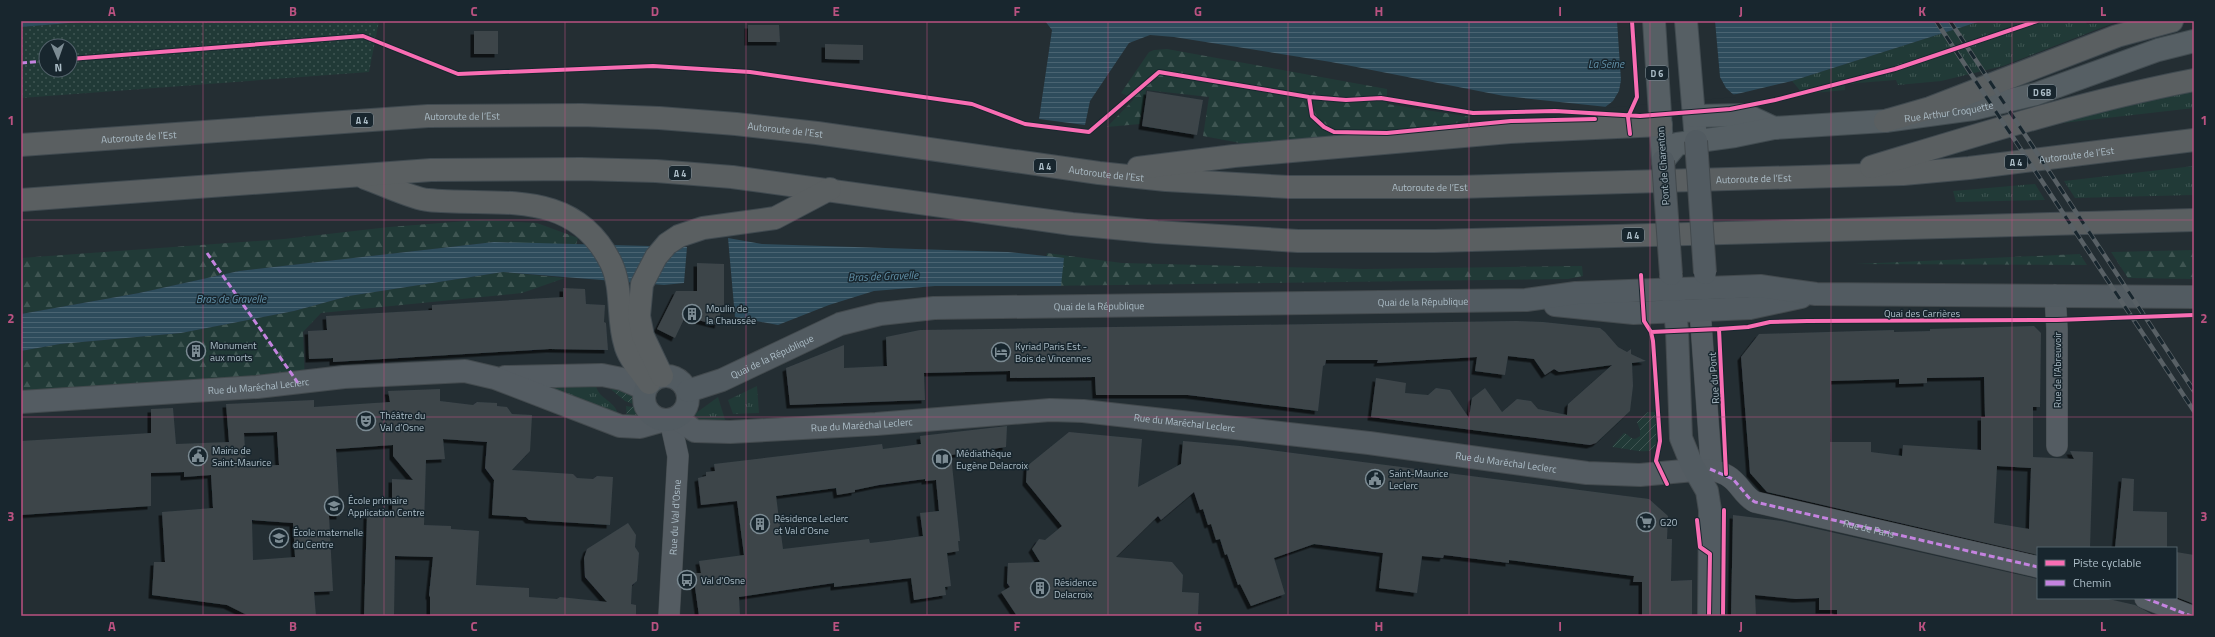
<svg xmlns="http://www.w3.org/2000/svg" width="2215" height="637" viewBox="0 0 2215 637" font-family="'Titillium Web',sans-serif">
  <style>
    .grass { fill: url(#grass-tufts) }
    .forest { fill: url(#forest-firs) }
    .park { fill: url(#park-dots); fill-rule: evenodd }
    .garden { fill: url(#garden-furrows) }
    .water { fill: url(#water-rules) }
    .pier { fill: #242e33 }
    .building { fill: #3c454a; fill-rule: evenodd; filter: url(#shadow) }
    .lines { fill: none; stroke-linecap: round; stroke-linejoin: round }
    .minor-casing { stroke: #434a4e; stroke-width: 22 }
    .tertiary-casing { stroke: #434a4e; stroke-width: 24 }
    .secondary-casing { stroke: #434a4e; stroke-width: 24 }
    .primary-casing { stroke: #414b50; stroke-width: 24 }
    .motorway-casing { stroke: #404a50; stroke-width: 24 }
    .minor { stroke: #545c62; stroke-width: 21 }
    .tertiary { stroke: #545c62; stroke-width: 22 }
    .secondary { stroke: #525b61; stroke-width: 22 }
    .primary { stroke: #565f64; stroke-width: 22 }
    .motorway { stroke: #5a5f61; stroke-width: 22 }
    .rail-casing { stroke: #586065; stroke-width: 4.5 }
    .rail { stroke: #18262e; stroke-width: 3; stroke-dasharray: 9; stroke-linecap: butt }
    .secondary-bridge-casing { stroke: #434a4e; stroke-width: 24; stroke-linecap: butt }
    .secondary-bridge { stroke: #525b61; stroke-width: 22 }
    .quiet { stroke: #c483df; stroke-width: 3; stroke-dasharray: 6 3; stroke-linecap: butt }
    .cycleway-casing { stroke: #18262e; stroke-width: 6 }
    .cycleway { stroke: #f96db3; stroke-width: 4 }
    .grid { fill: none; stroke: #ba5281; stroke-width: 1; stroke-opacity: 0.55 }
    .labels { text-anchor: middle; dominant-baseline: central; stroke-width: 3; stroke-linejoin: round; paint-order: stroke }
    .shield { fill: #18262e; stroke: #809099; stroke-width: 1 }
    .shield-label { font-size: 9px; font-weight: bold; fill: #acbdc7 }
    .street-label { font-size: 10px; fill: #acbdc7; stroke: #18262e }
    .poi-label { font-size: 10px; fill: #acbdc7; stroke: #18262e; text-anchor: start }
    .water-label { font-size: 11px; font-style: italic; fill: #6291a9; stroke: #18262e }
    .neatline { fill: none; stroke: #ba5281; stroke-width: 1.5 }
    .grid-label { font-size: 13px; text-anchor: middle; font-weight: bold; fill: #ba5281 }
  </style>
  <defs>
    <pattern id="grass-tufts" width="24" height="20" patternUnits="userSpaceOnUse"><rect width="24" height="20" fill="#213a37"/><path d="M3 7l-1-3M5 7V3M7 7l1-3M15 17l-1-3M17 17v-4M19 17l1-3" fill="none" stroke="#3f5552"/></pattern>
    <pattern id="forest-firs" width="22" height="20" patternUnits="userSpaceOnUse"><rect width="22" height="20" fill="#213a37"/><path d="M5 1l3.5 6h-7zM16 11l3.5 6h-7z" fill="#3f5552"/></pattern>
    <pattern id="park-dots" width="8" height="8" patternUnits="userSpaceOnUse"><rect width="8" height="8" fill="#213a37"/><path d="M2 2h.1M6 6h.1" fill="none" stroke="#3f5552" stroke-width="1.8" stroke-linecap="round"/></pattern>
    <pattern id="garden-furrows" width="10" height="10" patternUnits="userSpaceOnUse"><rect width="10" height="10" fill="#213a37"/><path d="M-1 1l2-2M0 10L10 0M9 11l2-2" fill="none" stroke="#3f5552"/></pattern>
    <pattern id="water-rules" width="6" height="5" patternUnits="userSpaceOnUse"><rect width="6" height="5" fill="#2e4c5c"/><path d="M0 2.5h6" fill="none" stroke="#4a6472"/></pattern>
    <filter id="shadow"><feDropShadow dx="-3.5" dy="3.5" stdDeviation="0" flood-color="#0009"/></filter>
  </defs>
  <rect width="100%" height="100%" fill="#242e33"/>
  <path class="grass" d="M1981 21H2085L2087 24 2116 22 2003 66 1941 81 1898 85 1896 80 1845 84V90L1803 94 1792 81Z
    M2194 87V108L2054 124Z
    M2194 166V195L2075 198 2064 181Z
    M2035 184 2045 200 1956 202 1953 191Z
    M543 381 596 386C599 399 614 400 618 414L545 388Z
    M757 386 759 413 733 414 728 400Z
    M718 397 726 423 704 426 694 418 696 413Z"/>
  <path class="forest" d="M1167 49 1387 89V104L1471 117 1451 125 1251 145 1203 136 1209 97 1146 90 1140 124 1107 127 1134 99 1121 93 1149 52 1154 50Z
    M480 220 537 223 578 238 576 245 494 242 239 271 139 293 21 314V258L284 239 389 227Z
    M2194 250V279L2128 278 2111 252Z
    M1047 253 1122 263 1364 269 1582 266 1583 276 1568 279 1039 286Z
    M2080 254 2087 265 1855 264Z
    M503 272 565 278 522 293 321 313 303 332 305 383 21 398V351L60 344 181 333 294 311 349 296Z"/>
  <path class="park" d="M93 21H379L369 72 21 98V27ZM46 46H70V70H46Z"/>
  <path class="garden" d="M612 384C625 390 651 399 637 417L627 418 626 406 632 407 633 404 625 401 608 387Z
    M1648 412H1655C1659 460 1657 453 1612 447L1624 433C1631 435 1631 443 1640 436V430L1637 422Z"/>
  <path class="water" d="M21 21H93L21 27Z
    M1045 21H1981L1792 81 1737 94 1607 107 1504 96 1331 62 1174 37 1150 35 1129 43 1090 101 1085 125 1039 119 1052 30Z
    M728 238 762 244 1008 252 1064 258 1061 286H935L874 291 829 305 778 325 735 317Z
    M494 242 687 247 684 283 664 285 503 272 349 296 294 311 181 333 60 344 21 351V314L139 293 239 271Z"/>
  <path class="pier" d="M1617 21H1715L1720 77 1726 88 1736 97 1604 108 1613 101 1619 91 1621 80Z"/>
  <path class="building" d="M748 25H779L780 42H748Z
    M474 31H498V54H474Z
    M825 44 863 45V60L825 59Z
    M1147 91 1203 100 1197 135 1142 126Z
    M697 263 724 264V305H722L718 325 685 317 675 338 657 329 676 291H697Z
    M563 288 585 289 586 304 605 305 604 322 606 323 608 350 550 349 333 362V358L309 359 308 331 327 330 326 316 432 310V305L563 297Z
    M1516 321 1543 322 1600 328 1605 332 1618 347 1627 352 1631 349V354L1646 361 1632 363 1633 386 1630 411 1596 443 1590 445 1371 417 1376 378 1406 383 1405 393 1428 395 1436 388 1450 390 1469 418 1472 398 1485 388 1502 412 1517 399 1531 401 1538 409 1567 415 1568 404 1612 365 1559 372 1554 369 1545 375 1534 359 1508 356 1505 375 1475 371 1477 357 1377 363 1378 360H1326L1325 365 1323 366 1318 411 1188 395H1096L1095 377 1010 378V371L924 373 925 400 790 405 786 368 844 345V368L887 366 886 337 920 330Z
    M2034 326 2041 333 2040 407H2033V457L2074 459 2070 451 2093 452 2090 548H2038V555L1767 492 1750 473 1741 357 1759 334 1894 330V332L1930 331V329ZM1984 377 1985 417H1981V450L1903 445 1902 456 1871 452V442H1830L1831 381 1899 379V384L1927 383V378ZM1997 466 2031 468 2029 529 1994 523Z
    M440 389V401L473 405 477 402 497 403V406L507 407 512 414 532 415 530 451 512 470 573 474 577 478 593 479 597 476 613 477 610 525 529 520 526 517 492 515 494 480 485 468 487 442 443 439 445 459 426 460 424 525 451 526V529L479 531 476 585 529 588V597L557 599 560 597 607 602 585 577 584 558 587 549 628 523 636 535 635 547 639 553 637 581 632 585 631 604 636 605V616H430V597L429 595 433 557 395 556 394 616H364L367 515 392 516V479L413 480 393 456V445L336 449 340 516H329L333 591 314 592 316 616H249L227 605 152 595 154 562H165L162 512 213 508 211 475 184 477V472L151 473V506L21 515V441L151 433V409L173 408 176 444 229 442 226 404 314 400V407L390 402 388 391ZM277 432 279 465 246 466 244 433ZM252 520 293 523 295 557 253 560Z
    M1007 426 1006 447 951 455 960 541H958L959 551 947 553 951 586 945 587 946 595 914 600 911 578 834 587V583L739 597 740 616H699L693 573H701L699 561 744 555 737 501 701 505 698 478 706 476V472L715 471 714 464 882 444 883 449 921 444 920 436ZM925 479V481L936 480 939 511 920 513 923 536 887 541 870 543 869 539 783 549 776 496 836 488 837 495 855 492V490L879 485Z
    M1069 432 1142 439 1138 487 1181 464 1183 441 1240 446 1649 499 1668 516 1667 539H1672L1671 581 1692 580V616H1642V582H1633L1634 576 1509 560V563L1444 555 1443 558 1422 556 1417 593 1379 588 1383 553 1314 544 1274 558 1285 594 1251 606 1240 584 1238 585 1227 554 1225 555 1220 539 1216 540 1211 524 1208 525 1203 509 1200 510 1194 492 1161 520 1158 516 1116 557 1172 562 1183 575 1182 592 1199 593 1198 616H1017L1001 592 1010 587 1007 583 1008 563 1040 562 1032 549 1039 539 1045 540 1062 526 1026 482 1027 466Z
    M2122 478 2134 479 2133 511 2167 512V548H2115Z
    M1733 515 1782 521 2038 579V598H2104L2135 605 2155 616H1837V610H1819V598L1796 599 1755 595 1756 616H1731Z
    M2176 552 2194 555V604L2176 597Z"/>
  <g class="lines">
    <defs>
      <g id="minor">
        <path d="M2055 295 2057 329V446"/>
        <path d="M1700 310 1711 462 1710 469"/>
        <path d="M1694 470C1708 469 1723 470 1733 480 1741 487 1745 497 1755 502L2038 567"/>
        <path d="M2145 598 2191 616"/>
        <path id="s1" d="M669 616 678 456 670 420"/>
      </g>
      <g id="tertiary">
        <path d="M505 377 602 375 622 379 645 389"/>
        <path id="s2" d="M21 402 257 387 344 377 465 371 495 378 620 426 640 427 665 420"/>
        <path id="s3" d="M676 418 695 431 730 432 876 424 1050 410 1083 411 1369 443 1587 473 1640 475 1694 470"/>
      </g>
      <g id="secondary">
        <path d="M1671 276 1677 330 1681 438 1692 465 1707 491 1710 510 1709 616"/>
        <path d="M1555 305 1634 313 1750 308 1801 297"/>
        <circle cx="666" cy="398" r="22"/>
        <path id="s4" d="M688 391 722 380 840 324 880 314 934 308 1526 300 1576 293 1760 286 1816 294 2194 297"/>
      </g>
      <g id="primary">
        <path d="M1654 21 1663 161"/>
        <path d="M1686 21 1696 141"/>
        <path d="M1694 116 1746 115 1774 128"/>
        <path id="s5" d="M1663 161 1677 144 1735 136 1774 128 1885 121 1973 109 2036 94 2158 50 2194 41"/>
      </g>
      <g id="motorway">
        <path d="M1885 121 1930 108 2117 36 2172 21"/>
        <path id="s6" d="M21 145 428 116 582 115 659 118 736 124 817 133 1099 173 1166 180 1289 187H1459L1903 174 1969 168 2194 140"/>
        <path d="M1871 167C1977 135 2085 101 2194 80"/>
        <path d="M1138 168 1234 156 1510 132 1661 125"/>
        <path d="M365 178C380 183 413 199 428 200 497 207 573 186 611 263 623 288 617 319 625 344 628 358 641 371 649 383"/>
        <path d="M21 200 431 170 581 169 656 171 732 177 1072 224 1157 232 1298 241H1435L2194 220"/>
        <path d="M662 376 643 336 639 316 642 284 656 257 667 244 679 236 703 228 775 218 830 189"/>
      </g>
    </defs>
    <use href="#minor" class="minor-casing"/>
    <use href="#tertiary" class="tertiary-casing"/>
    <use href="#secondary" class="secondary-casing"/>
    <use href="#primary" class="primary-casing"/>
    <use href="#motorway" class="motorway-casing"/>
    <use href="#minor" class="minor"/>
    <use href="#tertiary" class="tertiary"/>
    <use href="#secondary" class="secondary"/>
    <use href="#primary" class="primary"/>
    <use href="#motorway" class="motorway"/>
    <defs>
      <path id="rail" d="M1936 21 2194 411
        M1950 21 2194 391"/>
    </defs>
    <use href="#rail" class="rail-casing"/>
    <use href="#rail" class="rail"/>
    <defs>
      <path id="secondary-bridge" d="M1696 141 1705 273
        M1663 161 1671 274"/>
    </defs>
    <use href="#secondary-bridge" class="secondary-bridge-casing"/>
    <use href="#secondary-bridge" class="secondary-bridge"/>
    <g class="quiet">
      <path d="M21 63 46 61"/>
      <path d="M207 253 298 383"/>
      <path id="s7" d="M1710 469 1733 479 1750 499 1755 502 2038 567"/>
      <path d="M2145 598 2191 616"/>
    </g>
    <defs>
      <path id="cycleway" d="M70 59 363 36 458 74 653 66 750 72 972 104 1025 124 1089 132 1159 72 1309 97 1346 100 1381 98 1473 113 1555 111 1640 116 1730 109 1775 100 1895 69 2037 21
        M1309 97 1312 116 1324 127 1334 132 1387 133 1511 121 1595 119
        M1630 134 1628 117 1637 97 1632 21
        M1641 275 1644 321 1651 332 1653 341 1660 441 1656 461 1667 484
        M1719 329 1726 474
        M1651 332 1719 329 1748 327 1770 322 1807 321 2057 320 2194 315
        M1697 520 1700 547 1710 554 1709 616
        M1723 616 1724 510"/>
    </defs>
    <use href="#cycleway" class="cycleway-casing"/>
    <use href="#cycleway" class="cycleway"/>
  </g>
  <path class="grid" d="M203 21V616M384 21V616M565 21V616M746 21V616M927 21V616M1108 21V616M1288 21V616M1469 21V616M1650 21V616M1831 21V616M2012 21V616M21 220H2194M21 417H2194"/>
  <defs>
    <symbol id="building-ring" viewBox="-11 -11 22 22"><circle r="9.5" fill="#18262e" stroke="#7c8b93" stroke-width="1.5"/><path d="M-4-6H4V6H1V3H-1V6H-4ZM-2.5-4.3h1.7v1.8h-1.7ZM.8-4.3h1.7v1.8H.8ZM-2.5-1h1.7V.8h-1.7ZM.8-1h1.7V.8H.8Z" fill="#7c8b93"/></symbol>
    <symbol id="hotel-ring" viewBox="-11 -11 22 22"><circle r="9.5" fill="#18262e" stroke="#7c8b93" stroke-width="1.5"/><path d="M-6-4.5h1.5V1H6V5H4.5V3h-9V5H-6ZM-4 0a1.8 1.8 0 1 1 3.6 0ZM.5 0V-2.5h3Q6-2.5 6 0Z" fill="#7c8b93"/></symbol>
    <symbol id="theatre-ring" viewBox="-11 -11 22 22"><circle r="9.5" fill="#18262e" stroke="#7c8b93" stroke-width="1.5"/><path d="M-5-5.5Q0-4 5-5.5V0Q5 5 0 6Q-5 5-5 0ZM-3.3-2.5H-1v1.5H-3.3ZM1-2.5H3.3v1.5H1ZM-2.8 1Q0 5.5 2.8 1Z" fill="#7c8b93"/></symbol>
    <symbol id="civic-ring" viewBox="-11 -11 22 22"><circle r="9.5" fill="#18262e" stroke="#7c8b93" stroke-width="1.5"/><path d="M-.6-6.5H3V-4.5H.6V-3L4-1V1h2V6H-6V1h2V-1L-.6-3ZM-1.2 2.5V6h2.4V2.5Z" fill="#7c8b93"/></symbol>
    <symbol id="library-ring" viewBox="-11 -11 22 22"><circle r="9.5" fill="#18262e" stroke="#7c8b93" stroke-width="1.5"/><path d="M-6-4Q-3-5.5-.7-3.5V5Q-3 3-6 4ZM6-4Q3-5.5 .7-3.5V5Q3 3 6 4Z" fill="#7c8b93"/></symbol>
    <symbol id="school-ring" viewBox="-11 -11 22 22"><circle r="9.5" fill="#18262e" stroke="#7c8b93" stroke-width="1.5"/><path d="M0-5L7-2L0 1L-7-2ZM-4 1L0 2.5L4 1V4Q0 6-4 4Z" fill="#7c8b93"/></symbol>
    <symbol id="supermarket-ring" viewBox="-11 -11 22 22"><circle r="9.5" fill="#18262e" stroke="#7c8b93" stroke-width="1.5"/><path d="M-6-5.5h2.5l.6 2H6L4.5 2H-2.5L-4.4-4H-6ZM-1.5 3.2a1.3 1.3 0 1 0 .1 0ZM3 3.2a1.3 1.3 0 1 0 .1 0Z" fill="#7c8b93"/></symbol>
    <symbol id="bus-ring" viewBox="-11 -11 22 22"><circle r="9.5" fill="#18262e" stroke="#7c8b93" stroke-width="1.5"/><path d="M-5-6H5V4H4V6H2V4H-2V6H-4V4H-5ZM-3.5-4V0h7V-4ZM-3.5 1.2v1.5H-2V1.2ZM2 1.2v1.5H3.5V1.2Z" fill="#7c8b93"/></symbol>
  </defs>
  <g fill-rule="evenodd">
    <use href="#building-ring" x="681" y="303" width="22" height="22"/>
    <use href="#building-ring" x="185" y="340" width="22" height="22"/>
    <use href="#hotel-ring" x="990" y="341" width="22" height="22"/>
    <use href="#theatre-ring" x="355" y="410" width="22" height="22"/>
    <use href="#civic-ring" x="187" y="445" width="22" height="22"/>
    <use href="#library-ring" x="931" y="448" width="22" height="22"/>
    <use href="#civic-ring" x="1364" y="468" width="22" height="22"/>
    <use href="#school-ring" x="323" y="495" width="22" height="22"/>
    <use href="#supermarket-ring" x="1635" y="511" width="22" height="22"/>
    <use href="#building-ring" x="749" y="513" width="22" height="22"/>
    <use href="#school-ring" x="268" y="527" width="22" height="22"/>
    <use href="#bus-ring" x="676" y="569" width="22" height="22"/>
    <use href="#building-ring" x="1029" y="577" width="22" height="22"/>
  </g>
  <g class="labels">
    <g class="shield">
      <rect x="1646" y="66" width="22" height="14" rx="3"/>
      <rect x="2028" y="85" width="28" height="14" rx="3"/>
      <rect x="351" y="113" width="22" height="14" rx="3"/>
      <rect x="2005" y="155" width="22" height="14" rx="3"/>
      <rect x="1034" y="159" width="22" height="14" rx="3"/>
      <rect x="669" y="166" width="22" height="14" rx="3"/>
      <rect x="1622" y="228" width="22" height="14" rx="3"/>
    </g>
    <g class="shield-label">
      <text x="1657" y="73">D 6</text>
      <text x="2042" y="92">D 6B</text>
      <text x="362" y="120">A 4</text>
      <text x="2016" y="162">A 4</text>
      <text x="1045" y="166">A 4</text>
      <text x="680" y="173">A 4</text>
      <text x="1633" y="235">A 4</text>
    </g>
    <g class="street-label">
      <text stroke="none"><textPath href="#s5" startOffset="296">Rue Arthur Croquette</textPath></text>
      <text stroke="none"><textPath href="#s6" startOffset="442">Autoroute de l’Est</textPath></text>
      <text stroke="none"><textPath href="#s6" startOffset="766">Autoroute de l’Est</textPath></text>
      <text stroke="none"><textPath href="#s6" startOffset="118">Autoroute de l’Est</textPath></text>
      <text stroke="none"><textPath href="#s6" startOffset="2062">Autoroute de l’Est</textPath></text>
      <text transform="translate(1663 166) rotate(-94)">Pont de Charenton</text>
      <text stroke="none"><textPath href="#s6" startOffset="1090">Autoroute de l’Est</textPath></text>
      <text stroke="none"><textPath href="#s6" startOffset="1738">Autoroute de l’Est</textPath></text>
      <text stroke="none"><textPath href="#s6" startOffset="1414">Autoroute de l’Est</textPath></text>
      <text stroke="none"><textPath href="#s4" startOffset="751">Quai de la République</textPath></text>
      <text stroke="none"><textPath href="#s4" startOffset="427">Quai de la République</textPath></text>
      <text x="1922" y="313">Quai des Carrières</text>
      <text stroke="none"><textPath href="#s4" startOffset="91">Quai de la République</textPath></text>
      <text transform="translate(2057 370) rotate(-90)">Rue de l'Abreuvoir</text>
      <text transform="translate(1714 378) rotate(-94)">Rue du Pont</text>
      <text stroke="none"><textPath href="#s2" startOffset="238">Rue du Maréchal Leclerc</textPath></text>
      <text stroke="none"><textPath href="#s3" startOffset="514">Rue du Maréchal Leclerc</textPath></text>
      <text stroke="none"><textPath href="#s3" startOffset="190">Rue du Maréchal Leclerc</textPath></text>
      <text stroke="none"><textPath href="#s3" startOffset="838">Rue du Maréchal Leclerc</textPath></text>
      <text stroke="none"><textPath href="#s1" startOffset="99">Rue du Val d'Osne</textPath></text>
      <text stroke="none"><textPath href="#s7" startOffset="174">Rue de Paris</textPath></text>
    </g>
    <g class="poi-label">
      <text x="706" y="308">Moulin de<tspan x="706" dy="12">la Chaussée</tspan></text>
      <text x="210" y="345">Monument<tspan x="210" dy="12">aux morts</tspan></text>
      <text x="1015" y="346">Kyriad Paris Est -<tspan x="1015" dy="12">Bois de Vincennes</tspan></text>
      <text x="380" y="415">Théâtre du<tspan x="380" dy="12">Val d’Osne</tspan></text>
      <text x="212" y="450">Mairie de<tspan x="212" dy="12">Saint-Maurice</tspan></text>
      <text x="956" y="453">Médiathèque<tspan x="956" dy="12">Eugène Delacroix</tspan></text>
      <text x="1389" y="473">Saint-Maurice<tspan x="1389" dy="12">Leclerc</tspan></text>
      <text x="348" y="500">École primaire<tspan x="348" dy="12">Application Centre</tspan></text>
      <text x="774" y="518">Résidence Leclerc<tspan x="774" dy="12">et Val d'Osne</tspan></text>
      <text x="1660" y="522">G20</text>
      <text x="293" y="532">École maternelle<tspan x="293" dy="12">du Centre</tspan></text>
      <text x="701" y="580">Val d'Osne</text>
      <text x="1054" y="582">Résidence<tspan x="1054" dy="12">Delacroix</tspan></text>
    </g>
    <g class="water-label">
      <text x="1606" y="64">La Seine</text>
      <text transform="translate(883 276) rotate(-2)">Bras de Gravelle</text>
      <text x="231" y="299">Bras de Gravelle</text>
    </g>
  </g>
  <rect width="2215" height="637" fill="none" stroke="#18262e" stroke-width="44"/>
  <rect x="2037" y="547" width="140" height="52" fill="#18262e" stroke="#53626b"/>
  <rect x="2045" y="560" width="20" height="6" fill="#f96db3" stroke="#53626b"/>
  <text x="2073" y="567" font-size="12" fill="#acbdc7">Piste cyclable</text>
  <rect x="2045" y="580" width="20" height="6" fill="#c483df" stroke="#53626b"/>
  <text x="2073" y="587" font-size="12" fill="#acbdc7">Chemin</text>
  <g transform="translate(58 58) rotate(178)"><circle r="19" fill="#18262e" stroke="#53626b"/>
  <path d="M0-3L7 15L0 10L-7 15Z" fill="#7c8b93"/>
  <text y="-6" font-size="11" font-weight="bold" text-anchor="middle" fill="#acbdc7">N</text>
  </g>
  <rect x="22" y="22" width="2171" height="593" class="neatline"/>
  <g class="grid-label">
    <text x="112" y="16">A</text>
    <text x="293" y="16">B</text>
    <text x="474" y="16">C</text>
    <text x="655" y="16">D</text>
    <text x="836" y="16">E</text>
    <text x="1017" y="16">F</text>
    <text x="1198" y="16">G</text>
    <text x="1379" y="16">H</text>
    <text x="1560" y="16">I</text>
    <text x="1741" y="16">J</text>
    <text x="1922" y="16">K</text>
    <text x="2103" y="16">L</text>
    <text x="11" y="125">1</text>
    <text x="2204" y="125">1</text>
    <text x="11" y="323">2</text>
    <text x="2204" y="323">2</text>
    <text x="11" y="521">3</text>
    <text x="2204" y="521">3</text>
    <text x="112" y="631">A</text>
    <text x="293" y="631">B</text>
    <text x="474" y="631">C</text>
    <text x="655" y="631">D</text>
    <text x="836" y="631">E</text>
    <text x="1017" y="631">F</text>
    <text x="1198" y="631">G</text>
    <text x="1379" y="631">H</text>
    <text x="1560" y="631">I</text>
    <text x="1741" y="631">J</text>
    <text x="1922" y="631">K</text>
    <text x="2103" y="631">L</text>
  </g>
</svg>
